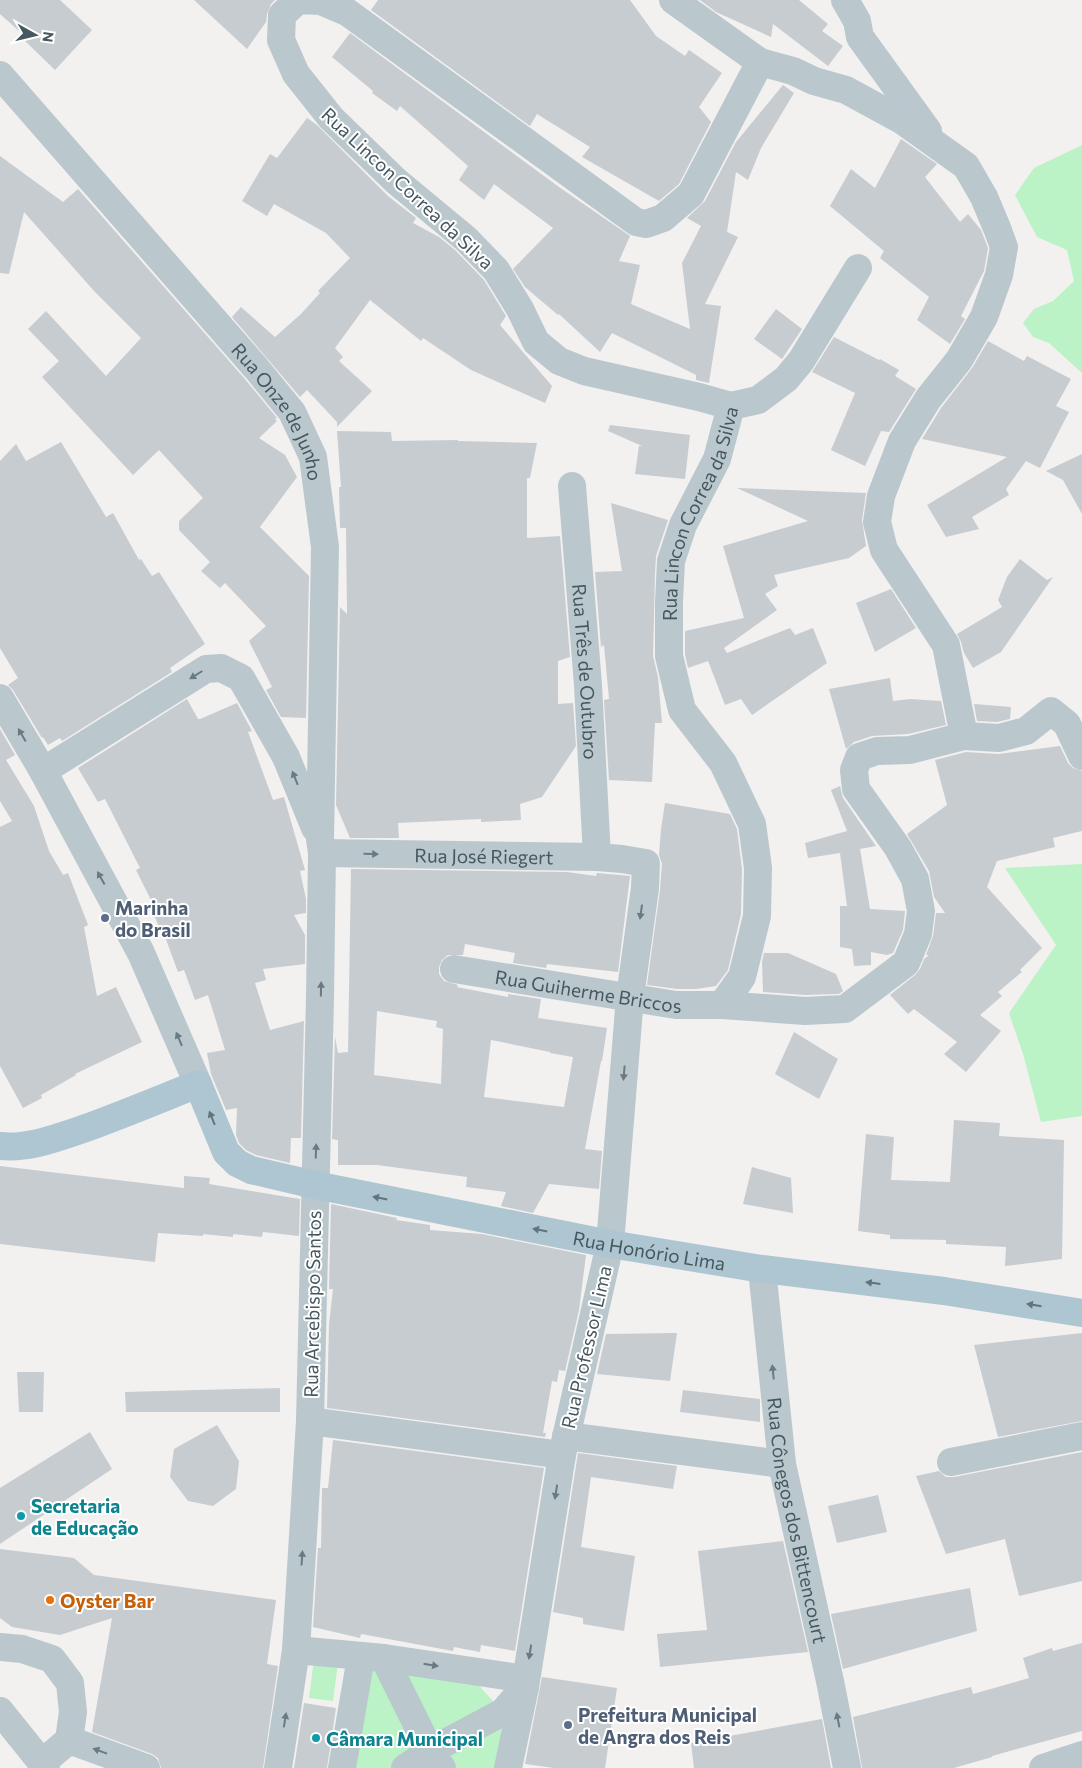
<svg xmlns="http://www.w3.org/2000/svg" width="1082" height="1768" viewBox="0 0 1082 1768" font-family="Commissioner,sans-serif">
  <style>
    .green { fill: #bbf3c6 }
    .building { fill: #c7ccd0; fill-rule: evenodd }
    .lines { fill: none; stroke-linecap: round; stroke-linejoin: round }
    .minor { stroke: #bac8ce; stroke-width: 28 }
    .major { stroke: #aec6d1; stroke-width: 28 }
    .oneway { fill: #697a80 }
    .oneway2 { fill: #60747c }
    .service-dot { fill: #5c6f8a; stroke: #fff; stroke-width: 2 }
    .culture-dot { fill: #0f9aa8; stroke: #fff; stroke-width: 2 }
    .food-dot { fill: #e8710a; stroke: #fff; stroke-width: 2 }
    .labels { text-anchor: middle; dominant-baseline: central; stroke-width: 4; stroke-linejoin: round; paint-order: stroke }
    .street-label { font-size: 19px; fill: #46585f; stroke: #fff }
    .service-label { font-size: 19px; font-weight: bold; fill: #4e5e75; stroke: #fff; text-anchor: start }
    .culture-label { font-size: 19px; font-weight: bold; fill: #0d838f; stroke: #fff; text-anchor: start }
    .food-label { font-size: 19px; font-weight: bold; fill: #c56008; stroke: #fff; text-anchor: start }
  </style>
  <rect width="100%" height="100%" fill="#f3f0f0"/>
  <path class="green" d="M1082 145V373L1049 343 1033 337 1023 323 1034 309 1053 301 1074 281 1067 250 1037 237 1015 195 1034 168Z
    M1082 864V1116L1041 1122 1023 1054 1009 1013 1056 945 1005 868Z
    M314 1659 338 1663 333 1701 309 1698Z
    M369 1662 475 1678 482 1689 503 1712 499 1768H349Z"/>
  <path class="building" d="M0 0H60L92 30 55 70 24 40 27 38 0 14Z
    M194 0H275L271 4 267 14 266 22 247 49Z
    M378 0H630L656 36 685 56 689 50 722 73 699 107 711 122 679 184 659 201 582 157 590 147 537 114 530 126 371 10Z
    M700 0H799L828 24 822 31 843 46 828 66 773 24 771 37 716 12Z
    M350 33 559 187 630 236 619 261 640 265 631 304 690 329 682 263 701 226 687 218 705 201 736 142 783 85 794 93 761 148 748 180 736 172 727 232 738 237 705 304 721 306 709 383 696 380V375L612 333 600 352 559 314 558 315 525 287 513 269 553 228 494 184 484 200 459 180 468 166 400 106 397 111 372 93 373 91 332 57Z
    M307 118 317 125 388 196 416 218 413 223 439 237 455 250 484 280 506 316 500 325 552 386 545 403 471 370 423 338 421 341 370 300 335 348 343 357 339 361 372 391 337 427V422L307 390 300 397 232 317 241 307 275 337 301 314 320 293 318 291 350 258 326 233 274 204 267 216 242 201 270 154 277 158Z
    M901 139 937 164 925 177 960 222 968 214 981 230 988 248 984 271 961 316 965 319 950 344 917 320 929 297 880 258 884 251 830 206 851 169 875 188Z
    M0 156 63 202 78 189 244 378 277 418 275 419 277 421 259 438 285 455 297 477 260 527 309 576 306 718 281 717 266 690 272 687 249 641 266 626 225 583 220 588 201 571 210 562 179 530V521L203 498 159 450 133 475 42 377 59 361 28 329 46 311 106 376 141 338 95 292 24 212 9 274 0 273Z
    M776 309 802 329 782 359 754 339Z
    M834 337 879 360 880 359 899 370 895 376 916 389 889 432 881 431 865 466 831 450 855 393 812 372Z
    M988 341 1024 361 1027 356 1071 379 1056 406 1069 412 1040 468 1026 461 1006 489 1009 495 972 517 979 529 946 537 927 505 1007 457 922 439 941 408 972 368Z
    M610 425 690 435 685 479 635 474 639 446H642L608 431Z
    M337 431 391 432 392 441 458 440V441L537 443 530 478H527V538L560 536 570 657 558 661V704L573 703 576 746 542 797 520 804 521 820 481 822V819L398 823 399 838H350L336 805 340 607 347 614 346 528H340L339 487H341Z
    M61 442 106 517 113 513 139 560 141 559 152 576 159 572 205 644 170 668 172 672 62 741 60 738 48 745 43 737 42 738 13 690 8 685 18 678 0 648V461L16 444 26 461Z
    M1082 454V514L1063 480 1046 471Z
    M737 488 866 493 862 520 866 546 849 558 774 575 778 586 765 594 777 610 724 648 727 653 790 628 795 635 813 628 827 663 752 715 741 699 725 705 708 661 688 668 685 654V631L744 618 723 546 808 521Z
    M611 503 668 520 656 556 655 573 653 656 658 677 662 723H655L652 782 609 780 604 700 609 699 604 645 601 647 595 572 622 571Z
    M1020 559 1047 580 1053 577 1001 652 973 668 964 653 961 642 957 634 1002 607 998 600 1007 577Z
    M891 589 916 628 875 652 856 603Z
    M890 678 893 701 910 699 941 701 946 725 908 734 872 736 854 742 846 749 829 689Z
    M187 699 198 719H200L237 703 252 731 248 732 273 800 284 797 305 870 300 871 306 899V913L294 915 305 935V964L263 969 266 980 255 983 270 1030 304 1021 301 1138H291L290 1163 256 1155 246 1150 239 1143 236 1135 237 1108 226 1110 211 1074 207 1053 225 1050 208 995 195 1000 184 970 178 972 164 934 162 935 152 909 155 908 136 870 140 868 105 799 98 802 78 768Z
    M974 704 1011 707 1010 719 997 722 977 721Z
    M0 729 15 755 6 760 34 806 49 851 63 875 68 873 88 925 84 927 97 996 116 987 142 1042 75 1074 76 1075 41 1095 42 1098 23 1108 0 1066V827L12 821 0 801Z
    M1060 746 1068 763 1073 768 1082 771V831L1053 838 1055 847 997 861 987 887 1042 948 1020 970 1022 972 998 992 1002 996 980 1015 1001 1031 966 1072 944 1054 957 1042 914 1009 908 1014 890 995 915 975 920 969 924 959 929 955H926L933 936 936 913H945L934 897 929 871 907 834 947 805 935 760 966 752 998 754Z
    M840 786 843 798 876 846 860 849 870 909 905 911 903 930 893 953 887 955 871 952V965L854 966 852 949 840 947V906H847L840 853 808 858 805 843 847 831 831 790Z
    M665 803 730 814 737 829 742 869 741 914 728 970 716 986 696 989H677L647 985 660 890 662 864 659 855 661 829Z
    M351 869 567 872 596 876 597 873 630 876 618 972 547 964 546 968 513 963 515 953 465 944 463 955H448L442 960 439 967V974L444 981 458 985 457 987 508 997V994L541 999 538 1018 607 1028 602 1061H601L585 1149 602 1151 599 1189 549 1184 533 1213 501 1206 506 1192 466 1187 467 1177 377 1165H338V1140L332 1139 335 1037 338 1053 348 1052ZM377 1011 437 1021 436 1027 443 1029 441 1084 374 1075ZM491 1040 550 1052V1053L573 1057 564 1107 484 1097Z
    M764 953H788L836 974 843 991 839 994 805 995 763 992 762 962Z
    M794 1032 838 1059 819 1099 775 1074Z
    M954 1120 1000 1123 999 1136 1064 1140 1062 1259 1005 1266 1006 1247 946 1244V1240L890 1239V1235L858 1231 866 1134 894 1137 891 1180 950 1182Z
    M0 1166 184 1188V1176L210 1178 209 1184 300 1199 299 1236 263 1232 262 1237 233 1234V1237L203 1234V1236L158 1233 155 1262 0 1244Z
    M752 1167 791 1178 793 1213 743 1204Z
    M331 1204 397 1218 396 1220 430 1225V1230L482 1234 586 1255 579 1310 565 1371 559 1370 557 1382 552 1381 543 1433H546L545 1437 327 1408 329 1325 333 1289H329Z
    M677 1333 670 1381 597 1374 606 1334Z
    M1082 1333V1421L998 1437 974 1345Z
    M17 1372H44L43 1412H19Z
    M280 1388V1412H126L125 1392Z
    M683 1390 760 1399V1422L680 1412Z
    M217 1425 239 1461 236 1489 213 1506 188 1501 170 1477 174 1449Z
    M90 1432 112 1469 0 1544V1488Z
    M333 1440 544 1468 515 1651 481 1645 480 1652 454 1647 453 1651 361 1634 360 1638 313 1627 318 1548H321L322 1488H328Z
    M1082 1452V1581L1019 1596 1005 1539 946 1554 916 1476 939 1471 946 1477H954Z
    M578 1453 677 1466 673 1489 591 1477 581 1547 635 1556 624 1631 583 1624V1618L553 1612Z
    M878 1495 887 1532 837 1543 828 1506Z
    M783 1541 808 1652 660 1667 657 1634 707 1630 698 1551Z
    M0 1549 74 1558 94 1575 276 1600 267 1664 278 1666 263 1768H161L158 1758 152 1754 92 1732 112 1618 60 1635 12 1627 0 1618Z
    M970 1588 977 1631 843 1669 831 1614Z
    M1082 1643V1731L992 1756V1757L954 1768H862L853 1717 971 1687 973 1694 1029 1678 1023 1658 1052 1648 1053 1651Z
    M542 1677 617 1688 605 1768H554L525 1764Z
    M304 1703 336 1708 327 1768H294Z
    M822 1719 831 1768H694L691 1743Z"/>
  <g class="lines">
    <g class="minor">
      <path d="M845 0 857 21 860 37 928 131"/>
      <path id="s1" d="M0 75 256 368 292 412 313 457 325 547 320 839 322 853 320 998 310 1421 296 1650 278 1768"/>
      <path d="M731 406 758 400 786 379 801 361 858 268"/>
      <path id="s2" d="M572 486 588 685 597 857"/>
      <path d="M0 698 43 771 141 953 198 1084"/>
      <path d="M964 736 999 738 1026 731 1051 711 1067 724 1082 756"/>
      <path d="M43 771 206 669 221 668 241 678 286 757 315 828"/>
      <path id="s3" d="M322 853 597 857 622 859 646 863 645 888 630 997 610 1244 562 1455 525 1687 508 1768"/>
      <path id="s4" d="M454 969 676 1005H722L805 1011 845 1009 906 963 918 934 921 911 915 879 898 848 856 789 854 770 859 757 877 751 910 750 964 736 946 645 884 550 877 522 881 496 902 441 928 399 959 360 984 317 999 275 1004 247 997 228 984 197 966 166 903 121 846 90 814 81 793 71 760 62 673 0"/>
      <path id="s5" d="M722 1005 742 977 757 916 758 868 752 824 723 763 682 710 669 656V602L671 561 683 525 717 459 731 406 699 397 584 371 559 361 536 342 520 309 496 270 466 239 396 181 331 118 296 74 281 40 282 15 298 0 321 1 347 12 636 222 646 224 663 218 691 194 760 62"/>
      <path id="s6" d="M762 1269 782 1464 830 1681 847 1768"/>
      <path d="M310 1421 562 1455"/>
      <path d="M566 1436 782 1464"/>
      <path d="M951 1462 1082 1436"/>
      <path d="M0 1647 22 1649 52 1659 70 1683 73 1712 69 1740"/>
      <path d="M296 1650 384 1658 526 1679"/>
      <path d="M384 1658 430 1751 442 1768"/>
      <path d="M0 1711 46 1768"/>
      <path d="M42 1763 69 1740 146 1768"/>
      <path d="M342 1768 361 1657"/>
      <path d="M405 1768 430 1751 503 1712 525 1687"/>
      <path d="M1043 1768 1082 1755"/>
    </g>
    <path class="major" id="s7" d="M0 1146C28 1149 56 1138 83 1129 122 1115 160 1099 198 1084L226 1152 237 1163 251 1170 315 1185 610 1244 762 1269 944 1291 1082 1313"/>
  </g>
  <defs><path id="oneway-solid" d="M-6-.8H1V-3.2L6.5 0L1 3.2V.8H-6Z" transform="scale(1.25)"/></defs>
  <g class="oneway">
    <use href="#oneway-solid" transform="translate(196 675) rotate(148)"/>
    <use href="#oneway-solid" transform="translate(22 735) rotate(-120)"/>
    <use href="#oneway-solid" transform="translate(295 778) rotate(-112)"/>
    <use href="#oneway-solid" transform="translate(371 854) rotate(1)"/>
    <use href="#oneway-solid" transform="translate(101 878) rotate(-119)"/>
    <use href="#oneway-solid" transform="translate(641 912) rotate(98)"/>
    <use href="#oneway-solid" transform="translate(321 989) rotate(-89)"/>
    <use href="#oneway-solid" transform="translate(179 1039) rotate(-113)"/>
    <use href="#oneway-solid" transform="translate(624 1073) rotate(95)"/>
    <use href="#oneway-solid" transform="translate(316 1151) rotate(-88)"/>
    <use href="#oneway-solid" transform="translate(773 1372) rotate(-96)"/>
    <use href="#oneway-solid" transform="translate(556 1492) rotate(99)"/>
    <use href="#oneway-solid" transform="translate(302 1558) rotate(-86)"/>
    <use href="#oneway-solid" transform="translate(530 1652) rotate(99)"/>
    <use href="#oneway-solid" transform="translate(431 1665) rotate(9)"/>
    <use href="#oneway-solid" transform="translate(285 1720) rotate(-81)"/>
    <use href="#oneway-solid" transform="translate(838 1720) rotate(-101)"/>
    <use href="#oneway-solid" transform="translate(100 1751) rotate(-160)"/>
  </g>
  <g class="oneway2">
    <use href="#oneway-solid" transform="translate(212 1118) rotate(-112)"/>
    <use href="#oneway-solid" transform="translate(380 1198) rotate(-169)"/>
    <use href="#oneway-solid" transform="translate(540 1230) rotate(-169)"/>
    <use href="#oneway-solid" transform="translate(873 1283) rotate(-173)"/>
    <use href="#oneway-solid" transform="translate(1034 1305) rotate(-171)"/>
  </g>
  <g class="service-dot">
    <circle cx="105" cy="918" r="5"/>
    <circle cx="568" cy="1725" r="5"/>
  </g>
  <g class="culture-dot">
    <circle cx="21" cy="1516" r="5"/>
    <circle cx="316" cy="1738" r="5"/>
  </g>
  <circle class="food-dot" cx="50" cy="1600" r="5"/>
  <g class="labels">
    <g class="street-label">
      <text transform="translate(408 188) rotate(43)">Rua Lincon Correa da Silva</text>
      <text stroke="none"><textPath href="#s1" startOffset="439">Rua Onze de Junho</textPath></text>
      <text stroke="none"><textPath href="#s5" startOffset="528">Rua Lincon Correa da Silva</textPath></text>
      <text stroke="none"><textPath href="#s2" startOffset="186">Rua Três de Outubro</textPath></text>
      <text stroke="none"><textPath href="#s3" startOffset="162">Rua José Riegert</textPath></text>
      <text stroke="none"><textPath href="#s4" startOffset="136">Rua Guiherme Briccos</textPath></text>
      <text stroke="none"><textPath href="#s7" startOffset="720">Rua Honório Lima</textPath></text>
      <text transform="translate(312 1304) rotate(-89)">Rua Arcebispo Santos</text>
      <text transform="translate(586 1347) rotate(-77)">Rua Professor Lima</text>
      <text stroke="none"><textPath href="#s6" startOffset="254">Rua Cônegos dos Bittencourt</textPath></text>
    </g>
    <g class="service-label">
      <text x="115" y="907">Marinha<tspan x="115" dy="22">do Brasil</tspan></text>
      <text x="578" y="1714">Prefeitura Municipal<tspan x="578" dy="22">de Angra dos Reis</tspan></text>
    </g>
    <g class="culture-label">
      <text x="31" y="1505">Secretaria<tspan x="31" dy="22">de Educação</tspan></text>
      <text x="326" y="1738">Câmara Municipal</text>
    </g>
    <g class="food-label">
      <text x="60" y="1600">Oyster Bar</text>
    </g>
  </g>
  <g transform="translate(35 35) rotate(98)" stroke="#ffffff" stroke-width="4" paint-order="stroke">
  <path d="M0-4L9 19L0 12L-9 19Z" fill="#46585f"/>
  <text y="-8" font-size="14" font-weight="bold" text-anchor="middle" fill="#46585f">N</text>
  </g>
</svg>
